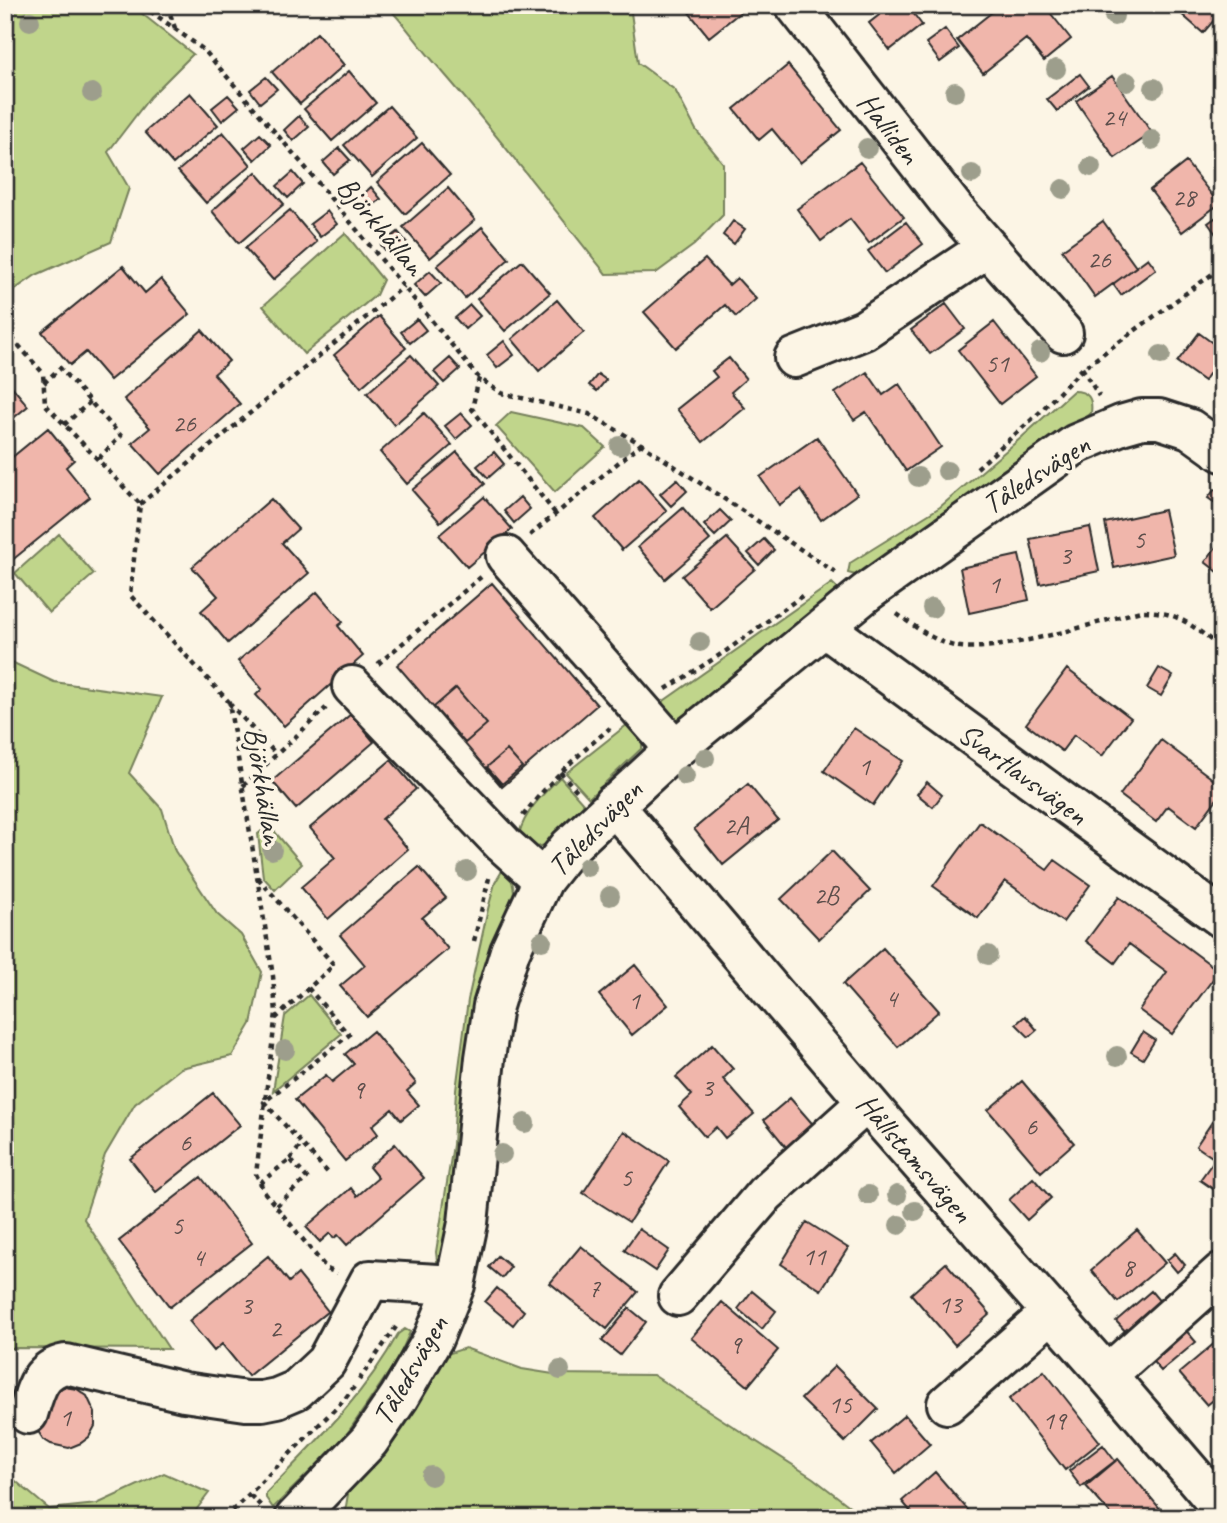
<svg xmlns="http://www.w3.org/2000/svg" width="1227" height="1523" viewBox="0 0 1227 1523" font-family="Caveat,sans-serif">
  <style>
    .green { fill: #c0d58b; stroke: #76805b; stroke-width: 2 }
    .building { fill: #f0b6ab; stroke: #2b2b2b; stroke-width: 2; fill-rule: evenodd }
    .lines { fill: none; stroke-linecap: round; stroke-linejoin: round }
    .minor-casing { stroke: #2b2b2b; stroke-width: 44 }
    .path { stroke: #2b2b2b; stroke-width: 4.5; stroke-dasharray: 5 5; stroke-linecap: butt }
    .minor { stroke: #fcf5e5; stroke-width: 38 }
    .tree { fill: #9d9e8c }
    .labels { text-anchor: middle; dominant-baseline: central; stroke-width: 7; stroke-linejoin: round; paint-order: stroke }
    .number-label { font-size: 26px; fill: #5c4e4b }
    .street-label { font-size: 30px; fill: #2b2b2b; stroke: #fcf5e5 }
  </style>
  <rect width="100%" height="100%" fill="#fcf5e5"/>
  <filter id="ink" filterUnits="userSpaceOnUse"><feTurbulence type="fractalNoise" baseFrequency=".0143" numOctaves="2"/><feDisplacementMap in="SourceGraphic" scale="14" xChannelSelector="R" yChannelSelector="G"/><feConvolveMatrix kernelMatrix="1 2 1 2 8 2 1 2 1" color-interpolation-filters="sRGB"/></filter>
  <g filter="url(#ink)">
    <path class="green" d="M5 5H131L193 54 150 97 108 152 129 188 111 242 36 275 5 296Z
      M386 5H630L638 63 675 90 696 130 723 163V215L694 245 656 273 606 274C549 203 494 130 434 62 417 43 404 23 386 5Z
      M345 233 383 280 376 295 304 354 263 306Z
      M1073 391C1088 391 1093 398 1091 413L1079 424 859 576 848 573 850 563 940 507 1022 437Z
      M511 412 584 428 605 447 555 492 496 426Z
      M59 534 94 574 49 613 15 573Z
      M832 583 840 591 787 631 691 710 676 720H669L658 705Z
      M5 659 54 682 162 697 129 773 162 809 175 851 217 914 241 935 262 972 251 1024 232 1056 181 1068 135 1104 105 1155 84 1219 169 1349 11 1348 5 1356Z
      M628 724 642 736V748L589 798 566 773Z
      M560 777 584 804 548 844 534 848 519 834C525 811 544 793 560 777Z
      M269 825 302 864 275 890 263 877 258 834Z
      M502 871 512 881 514 891 484 974 470 1028 449 1219 441 1253 437 1261 436 1252 453 1145 456 1090 468 1000 488 909 495 883Z
      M309 995 341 1034 273 1091 285 1016Z
      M405 1329 410 1332 398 1359 344 1438 273 1508 266 1498V1493C315 1443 364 1396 398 1334Z
      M465 1348 522 1369 553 1374 653 1375 813 1478 865 1518H344L348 1494 364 1469 432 1373 447 1354Z
      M5 1461 12 1478 49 1509 97 1504 164 1473 209 1493 190 1518H5Z"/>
    <path class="building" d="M683 5H740L743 10 709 37Z
      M892 5H907L922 25 890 50 869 23Z
      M1001 5H1044L1071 39 1044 61 1026 39 983 73 957 40Z
      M1171 5H1222V11L1203 33Z
      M945 29 959 48 940 62 926 43Z
      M317 33 344 65 300 104 272 72Z
      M788 65 841 130 800 163 772 129 759 140 734 109Z
      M349 71 376 103 332 141 304 109Z
      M1080 74 1089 86 1057 111 1047 99Z
      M1112 76 1152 133 1115 158 1076 101Z
      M266 77 277 89 260 103 250 90Z
      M190 93 218 125 173 164 145 132Z
      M228 95 239 107 222 121 212 108Z
      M389 106 417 138 372 177 344 145Z
      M299 116 309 127 293 141 284 130Z
      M223 132 251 165 206 203 178 171Z
      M260 134 271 145 255 160 244 148Z
      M422 143 450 175 405 214 377 182Z
      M339 148 350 160 333 174 323 162Z
      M860 162 904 217 869 243 850 219 821 241 797 209Z
      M1186 162 1219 204 1182 232 1150 190Z
      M256 172 284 204 239 243 212 211Z
      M293 172 303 184 288 198 277 186Z
      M371 187 381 199 365 212 356 201Z
      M448 188 475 220 430 258 403 227Z
      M290 210 317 242 273 280 245 248Z
      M327 211 337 224 320 237 310 224Z
      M1222 213V238L1220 240 1208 223Z
      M733 221 745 229 734 244 723 235Z
      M1103 221 1136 267 1095 297 1062 250Z
      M906 222 923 244 885 273 868 251Z
      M482 227 509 259 465 298 437 266Z
      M398 232 408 244 391 257 381 245Z
      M1148 258 1156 269 1121 295 1113 284Z
      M705 259 729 285 737 278 756 299 736 317 725 305 676 348 644 312Z
      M522 261 550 293 505 331 477 299Z
      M123 266 145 293 161 279 190 314 110 380 86 352 70 365 42 332Z
      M430 271 441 283 425 297 414 285Z
      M557 300 584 332 539 371 512 339Z
      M946 304 965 329 930 354 911 330Z
      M470 305 480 316 465 329 455 318Z
      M379 316 406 348 361 387 334 355Z
      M417 319 426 330 410 343 401 332Z
      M994 322 1036 376 1000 404 958 350Z
      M202 330 229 361 214 374 240 404 160 474 132 443 150 428 124 399Z
      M1199 333 1222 350V356L1204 381 1177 362Z
      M504 341 514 355 497 368 487 355Z
      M411 355 439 386 394 425 367 393Z
      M450 358 460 369 444 383 434 372Z
      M729 358 746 379 731 392 745 408 703 442 677 409 717 377 712 371Z
      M867 372 883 395 899 384 941 447 906 471 866 412 854 420 835 393Z
      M598 374 606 380 597 391 589 385Z
      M5 378 28 406 5 425Z
      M424 413 452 445 407 484 380 452Z
      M461 413 472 425 456 439 445 426Z
      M48 428 74 460 66 467 90 497 5 566V463Z
      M817 437 857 494 821 520 801 490 779 505 760 477Z
      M457 452 485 484 440 522 412 490Z
      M494 452 504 464 488 478 477 466Z
      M639 479 667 511 622 550 595 518Z
      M677 479 687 491 671 506 660 494Z
      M1215 489 1222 494V508L1208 498Z
      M484 497 512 529 467 567 439 535Z
      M520 497 530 509 514 523 504 511Z
      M271 499 298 529 282 543 309 573 228 643 201 611 218 596 192 567Z
      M683 508 710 540 665 579 638 547Z
      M720 510 731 521 715 536 704 525Z
      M1164 510 1174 555 1114 568 1105 523Z
      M1090 527 1099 571 1040 584 1030 539Z
      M727 538 755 569 710 608 682 576Z
      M764 539 774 550 759 565 748 553Z
      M1222 539V575L1205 562Z
      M1019 555 1029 600 969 613 960 568Z
      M492 583 597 705 502 787 397 665ZM456 688 487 724 465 743 434 707ZM507 750 522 767 502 784 487 767Z
      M317 592 343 622 338 626 363 656 284 726 256 695 262 689 238 661Z
      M1159 668 1173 676 1161 696 1147 688Z
      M1067 669 1131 718 1102 756 1074 735 1062 751 1026 724Z
      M456 688 487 724 465 743 434 707Z
      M351 714 374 742 296 809 272 781Z
      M854 728 903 761 873 805 824 771Z
      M1161 740 1222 786V792L1196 827 1168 806 1156 822 1120 795Z
      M507 750 522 767 502 784 487 767Z
      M391 760 416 789 382 819 408 849 328 919 301 887 335 858 310 828Z
      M927 782 942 795 933 807 917 794Z
      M748 784 778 820 723 865 694 829Z
      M980 822 1047 870 1055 860 1090 885 1063 922 1005 881 978 918 933 886Z
      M832 851 870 891 819 939 781 899Z
      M419 867 446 898 422 918 448 949 367 1017 340 986 365 965 340 935Z
      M1119 897 1219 971 1172 1034 1139 1010 1167 972 1129 944 1115 963 1086 941Z
      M883 948 939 1011 898 1047 843 984Z
      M635 965 668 1005 632 1035 599 995Z
      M1025 1016 1037 1030 1029 1037 1016 1024Z
      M373 1031 416 1083 407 1091 419 1105 401 1120 392 1109 372 1126 378 1134 345 1161 295 1100 326 1075 332 1082 354 1064 345 1054Z
      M1143 1032 1155 1040 1143 1059 1131 1052Z
      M712 1045 733 1069 723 1079 754 1114 725 1138 716 1127 705 1137 679 1107 692 1095 676 1077Z
      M1022 1081 1074 1143 1041 1172 988 1110Z
      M213 1093 240 1125 156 1192 130 1159Z
      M790 1098 817 1129 790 1152 764 1120Z
      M1216 1116 1222 1120V1195L1200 1180 1215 1159 1196 1146Z
      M624 1131 669 1161 629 1222 583 1193Z
      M395 1144 424 1178 347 1245 338 1235 334 1238 330 1233 320 1242 306 1227 351 1188 357 1196 378 1178 369 1167Z
      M201 1177 252 1243 170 1307 119 1241Z
      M1033 1178 1051 1198 1027 1220 1009 1200Z
      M807 1222 848 1248 821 1290 781 1264Z
      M639 1229 669 1250 655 1271 624 1250Z
      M1137 1230 1165 1263 1118 1302 1091 1270Z
      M581 1246 638 1292 607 1329 550 1283Z
      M1175 1253 1185 1265 1177 1272 1167 1260Z
      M268 1256 289 1282 298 1274 328 1311 248 1376 222 1344 214 1351 189 1321Z
      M498 1256 511 1267 502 1278 489 1267Z
      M946 1263 990 1314 955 1345 911 1294Z
      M497 1288 524 1311 513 1325 485 1302Z
      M752 1291 776 1311 762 1329 738 1309Z
      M1151 1291 1162 1304 1127 1333 1116 1321Z
      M722 1302 778 1350 748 1386 691 1338Z
      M629 1308 646 1322 620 1355 602 1341Z
      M1183 1327 1196 1342 1161 1371 1148 1356Z
      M1222 1337V1393L1207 1405 1179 1373Z
      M835 1366 878 1409 845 1442 801 1399Z
      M1044 1371 1100 1442 1065 1470 1009 1399Z
      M64 1387 77 1389 87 1396 95 1413V1426L89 1437 81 1443 69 1448 51 1444 43 1439 36 1428 58 1388Z
      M905 1415 930 1444 896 1473 871 1443Z
      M1103 1445 1115 1461 1081 1487 1069 1471Z
      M1118 1459 1168 1518H1114L1086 1486Z
      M935 1472 975 1518H916L902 1501Z"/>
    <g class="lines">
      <defs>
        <path id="minor" d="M795 5 955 210 1063 333
          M794 358 864 330 987 248
          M506 556 675 749
          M825 628 1222 918
          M352 686 503 844 543 880
          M613 804 888 1127 1107 1375 1222 1509
          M678 1296 765 1194 866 1103
          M1107 1375 1222 1272
          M947 1404 1052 1312
          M28 1414C35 1391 39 1369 66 1364L184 1392 246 1401H262L277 1398 296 1390 326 1362 370 1280 455 1285
          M295 1518 369 1441 399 1397 433 1339 455 1285 468 1223 485 1058 493 1006 510 951 536 895 543 880 569 847 675 749 867 592 1076 444 1121 425 1142 419H1159L1190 429 1222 452"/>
      </defs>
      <use href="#minor" class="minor-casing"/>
      <path class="path" d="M142 5 204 50 305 167 479 378 501 393 589 414 641 444 838 574
        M167 5 175 28
        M5 330 43 373 45 404 140 504 130 595 229 702 273 976 276 1013 256 1174 265 1193 327 1269 337 1273
        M1082 368 1099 396
        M479 378 472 409 555 513
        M44 383 60 368 121 436 97 460
        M64 425 90 402
        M977 468 1038 414 1082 369 1222 267
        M140 504 404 286
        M530 535 641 444
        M897 614C914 626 934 641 954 646 995 655 1098 622 1141 611 1179 611 1194 627 1222 649
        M378 664 481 577
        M666 689 726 651 806 593
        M229 703 276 754
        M560 772 578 792
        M243 786 326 708
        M523 816C548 782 578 755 610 728
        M258 878 334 965 276 1018
        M474 941 489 878
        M308 988 349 1035 264 1102 330 1175
        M290 1159 302 1144
        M260 1183 290 1159 307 1178 276 1206
        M359 1380 396 1327
        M250 1495 262 1507
        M225 1518 344 1400 354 1387"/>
      <use href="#minor" class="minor"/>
    </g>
    <g class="tree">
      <circle cx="1114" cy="16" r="10"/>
      <circle cx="30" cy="21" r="10"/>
      <circle cx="1056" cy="69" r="10"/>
      <circle cx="1127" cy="82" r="10"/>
      <circle cx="1154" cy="88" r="10"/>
      <circle cx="955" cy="92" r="10"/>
      <circle cx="92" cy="93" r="10"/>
      <circle cx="1152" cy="140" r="10"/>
      <circle cx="867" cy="148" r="10"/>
      <circle cx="1091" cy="167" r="10"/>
      <circle cx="972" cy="174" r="10"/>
      <circle cx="1063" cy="189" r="10"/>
      <circle cx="1040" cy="352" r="10"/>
      <circle cx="1161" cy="355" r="10"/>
      <circle cx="620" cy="446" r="10"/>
      <circle cx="947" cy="471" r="10"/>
      <circle cx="918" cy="477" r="10"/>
      <circle cx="932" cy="608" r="10"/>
      <circle cx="700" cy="642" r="10"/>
      <circle cx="705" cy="758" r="10"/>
      <circle cx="685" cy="776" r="10"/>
      <circle cx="272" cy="850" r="10"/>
      <circle cx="587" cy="867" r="10"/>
      <circle cx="467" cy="871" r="10"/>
      <circle cx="610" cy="896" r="10"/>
      <circle cx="542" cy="941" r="10"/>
      <circle cx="988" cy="955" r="10"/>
      <circle cx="285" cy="1050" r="10"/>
      <circle cx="1117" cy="1056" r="10"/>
      <circle cx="525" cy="1123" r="10"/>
      <circle cx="502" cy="1154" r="10"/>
      <circle cx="868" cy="1195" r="10"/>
      <circle cx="897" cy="1195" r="10"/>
      <circle cx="915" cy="1211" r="10"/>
      <circle cx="899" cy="1225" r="10"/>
      <circle cx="560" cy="1370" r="10"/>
      <circle cx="431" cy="1476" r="10"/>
    </g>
  </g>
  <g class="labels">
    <g class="number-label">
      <text x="1114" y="117">24</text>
      <text x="1184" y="197">28</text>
      <text x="1099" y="259">26</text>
      <text x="997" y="363">51</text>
      <text x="184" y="423">26</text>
      <text x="1139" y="539">5</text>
      <text x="1065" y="555">3</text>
      <text x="994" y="584">1</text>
      <text x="864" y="766">1</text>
      <text x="736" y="825">2A</text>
      <text x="826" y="895">2B</text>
      <text x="891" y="998">4</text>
      <text x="634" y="1000">1</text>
      <text x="707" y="1087">3</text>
      <text x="358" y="1089">9</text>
      <text x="1031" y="1126">6</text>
      <text x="185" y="1142">6</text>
      <text x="626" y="1177">5</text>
      <text x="177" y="1225">5</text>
      <text x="814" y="1256">11</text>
      <text x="198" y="1257">4</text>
      <text x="1128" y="1267">8</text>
      <text x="594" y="1288">7</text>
      <text x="950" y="1304">13</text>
      <text x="246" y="1305">3</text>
      <text x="275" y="1328">2</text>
      <text x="735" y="1344">9</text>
      <text x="840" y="1404">15</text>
      <text x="65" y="1417">1</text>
      <text x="1054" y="1420">19</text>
    </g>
    <g class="street-label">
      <text transform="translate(889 128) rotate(52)">Halliden</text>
      <text transform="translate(381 226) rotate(50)">Björkhällan</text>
      <text transform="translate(1036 474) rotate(-33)">Tåledsvägen</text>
      <text transform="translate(1023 774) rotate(36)">Svartlavsvägen</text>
      <text transform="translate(264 786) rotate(81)">Björkhällan</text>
      <text transform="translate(595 828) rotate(-46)">Tåledsvägen</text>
      <text transform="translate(915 1158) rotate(49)">Hållstamsvägen</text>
      <text transform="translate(410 1370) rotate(-60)">Tåledsvägen</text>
    </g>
  </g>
  <rect width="1227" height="1523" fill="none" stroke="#fcf5e5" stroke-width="28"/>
  <rect x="14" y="14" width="1199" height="1495" fill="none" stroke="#2b2b2b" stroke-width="2.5" filter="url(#ink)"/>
</svg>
